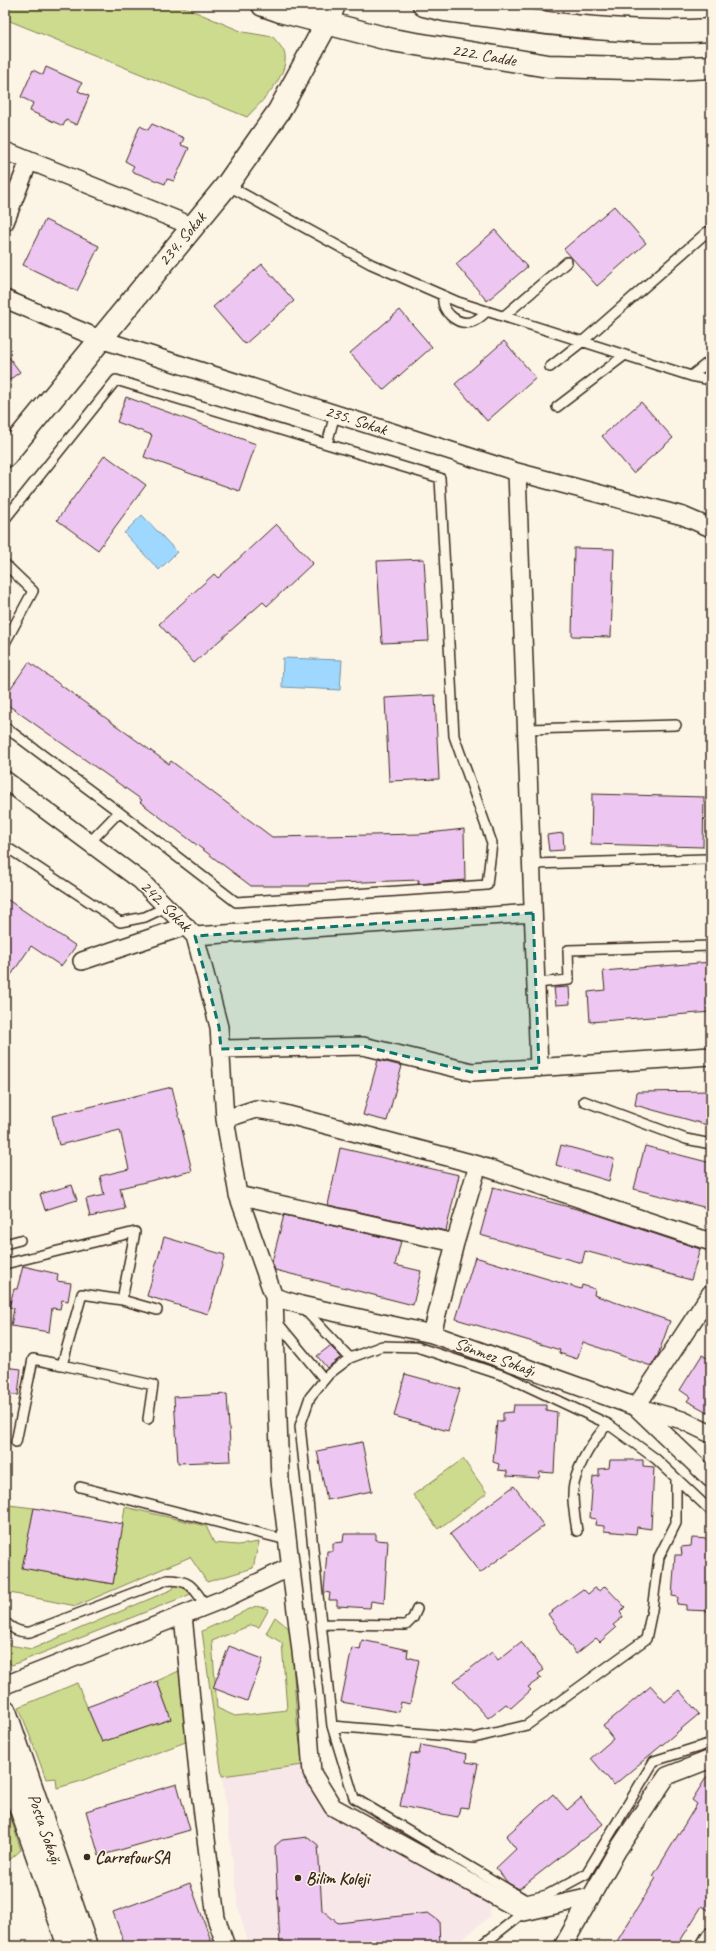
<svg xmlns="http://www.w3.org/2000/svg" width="716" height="1951" viewBox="0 0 716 1951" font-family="Caveat,sans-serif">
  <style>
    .built { fill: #f8e7e9 }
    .green { fill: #cddb8f; stroke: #848256 }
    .water { fill: #9fd8ff; stroke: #7792a5 }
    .building { fill: #edc7f1; stroke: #3b2a1e }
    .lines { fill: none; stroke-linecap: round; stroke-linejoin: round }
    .service-casing { stroke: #3b2a1e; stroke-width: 12 }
    .minor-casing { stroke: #3b2a1e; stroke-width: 20 }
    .tertiary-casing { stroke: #3b2a1e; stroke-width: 25 }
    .primary-casing { stroke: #3b2a1e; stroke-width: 25 }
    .service { stroke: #fcf5e5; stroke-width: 9 }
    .minor { stroke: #fcf5e5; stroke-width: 17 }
    .tertiary { stroke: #fcf5e5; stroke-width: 22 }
    .primary { stroke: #fcf5e5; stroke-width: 22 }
    .marked { fill: #0f766e; fill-opacity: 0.2; stroke: #0f766e; stroke-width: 3; stroke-dasharray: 8 5; stroke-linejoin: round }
    .poi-dot { fill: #3b2a1e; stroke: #fcf5e5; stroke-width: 1.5 }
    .labels { text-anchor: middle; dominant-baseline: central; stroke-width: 3; stroke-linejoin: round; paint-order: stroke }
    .street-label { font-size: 17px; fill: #3b2a1e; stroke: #fcf5e5 }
    .poi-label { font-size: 17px; font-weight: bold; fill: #3b2a1e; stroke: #fcf5e5; text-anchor: start }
  </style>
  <rect width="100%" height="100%" fill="#fcf5e5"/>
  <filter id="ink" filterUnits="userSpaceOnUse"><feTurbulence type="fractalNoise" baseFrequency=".025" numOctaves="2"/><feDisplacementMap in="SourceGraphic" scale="8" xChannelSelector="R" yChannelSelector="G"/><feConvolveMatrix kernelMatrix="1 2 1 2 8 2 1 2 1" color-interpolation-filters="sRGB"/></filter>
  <g filter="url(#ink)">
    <path class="built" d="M303 1765 320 1807 490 1901V1916L454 1946H249L238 1907 222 1776Z"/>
    <path class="green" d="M5 5H179L243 32 273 37C277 42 284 49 285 55 288 77 261 102 247 117L5 19Z
      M463 1459 487 1493 438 1529 413 1495Z
      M5 1498 9 1505 34 1508 23 1568 113 1584 125 1507 206 1526 214 1543 238 1545 259 1542 253 1568 207 1582 190 1557 76 1606 10 1593 5 1579Z
      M177 1576 188 1582 191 1594 12 1665 5 1660V1635L9 1645 32 1649 173 1589Z
      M256 1606 269 1609 259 1627 251 1625 212 1641 217 1708 235 1716 287 1710 282 1643 266 1633 275 1617 291 1630 297 1722 303 1765 222 1776 202 1631Z
      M181 1670 191 1740 78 1782 57 1788 56 1778 46 1779 19 1707 77 1683 102 1742 171 1719 157 1681Z
      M5 1800 21 1850 5 1864Z"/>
    <path class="water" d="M142 515 177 552 159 570 124 533Z
      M283 658 342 660 340 690 282 687Z"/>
    <path class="building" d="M46 67 82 83 78 91 89 96 77 125 66 120 63 126 30 111 33 103 21 97 33 70 43 75Z
      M152 124 184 138 181 145 189 148 174 181 167 179 165 184 131 171 134 166 125 161 140 126 148 130Z
      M614 206 646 243 597 286 564 249Z
      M45 220 99 246 77 291 23 265Z
      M495 230 527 267 487 301 456 264Z
      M262 264 294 301 245 344 213 307Z
      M400 310 432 347 383 390 350 353Z
      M504 341 536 378 487 421 455 384Z
      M5 352 20 372 5 383Z
      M126 397 256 444 239 491 144 457 152 435 117 422Z
      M641 402 673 438 633 473 602 436Z
      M105 455 146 485 98 550 57 520Z
      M276 524 313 563 267 606 263 602 194 663 159 624 214 574 218 578Z
      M574 548 614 549 611 637 572 636Z
      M424 559 429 641 382 643 377 561Z
      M29 662 169 764 171 761 272 837 420 834 464 829 465 880 418 884 419 880 309 884V886H251L140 802 142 800 5 703V696Z
      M435 695 439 779 389 781 385 698Z
      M592 794 704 797 703 847 591 844Z
      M563 833 564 850 549 851 547 835Z
      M5 898 76 946 61 966 31 946 5 984Z
      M711 962V1012L590 1022 588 992 605 990 603 971Z
      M569 987 570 1004 556 1005 554 988Z
      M378 1060 402 1066 387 1121 363 1115Z
      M172 1087 192 1171 120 1188 125 1209 90 1217 86 1199 104 1195 100 1176 129 1169 120 1130 59 1145 52 1116Z
      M711 1091V1126L635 1105 637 1092Z
      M561 1145 614 1159 609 1181 556 1165Z
      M645 1146 711 1163V1209L634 1189Z
      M340 1148 459 1175 446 1231 328 1205Z
      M72 1185 77 1200 45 1210 40 1194Z
      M493 1187 592 1213 700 1249 691 1280 585 1251 582 1263 480 1235Z
      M284 1215 401 1241 395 1265 421 1271 413 1305 275 1270 272 1262Z
      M164 1237 225 1255 208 1314 147 1296Z
      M475 1257 581 1289 582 1285 595 1289 594 1295 670 1321 658 1355 651 1366 583 1342 577 1359 559 1353 560 1350 456 1319Z
      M23 1266 58 1274 57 1281 71 1283 68 1301 62 1300 60 1309 52 1308 49 1332 11 1326 14 1308 9 1307 14 1289H17Z
      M330 1346 341 1357 327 1368 317 1356Z
      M702 1355 711 1360V1414L687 1401 690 1397 680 1390Z
      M5 1367 21 1369 18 1395H5Z
      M405 1374 460 1389 448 1431 394 1416Z
      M227 1394 231 1461 178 1463 174 1397Z
      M514 1405H546V1410L557 1412 554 1473 540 1472 539 1478 507 1476V1471L498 1470 499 1464 493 1462 497 1421H503V1413L513 1412Z
      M362 1442 372 1491 327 1500 317 1451Z
      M610 1460H643V1466L654 1467 651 1529 637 1527 636 1534 604 1531V1526L595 1525 596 1519 590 1518 593 1477 599 1476V1469L609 1468Z
      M514 1486 544 1526 480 1573 450 1534Z
      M34 1508 123 1524 113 1584 22 1568Z
      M344 1534H376V1540L388 1541 384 1603 371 1601 370 1608 337 1606V1600H329L330 1593 324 1592 327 1551H333V1543L343 1542Z
      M692 1538 711 1539V1611L686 1610V1605L677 1604 678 1597 672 1596 675 1555H682L681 1547 691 1546Z
      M605 1586 625 1607 620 1612 623 1617 613 1625 616 1628 600 1642 596 1638 576 1654 548 1614 583 1589 588 1594 595 1588 600 1591Z
      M362 1640 408 1650 407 1657 419 1660 410 1704 401 1702 399 1712 341 1702 352 1648 360 1650Z
      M521 1642 544 1670 538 1674 541 1678 528 1687 531 1690 511 1708 506 1704 488 1718 454 1681 492 1652 498 1660Z
      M229 1646 263 1659 247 1701 213 1688Z
      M157 1681 171 1719 102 1742 87 1707Z
      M651 1686 665 1702 679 1690 699 1714 614 1785 591 1758 613 1739 603 1726Z
      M421 1745 467 1754 466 1762 478 1764 469 1808 460 1807 458 1817 400 1806 411 1753 419 1754Z
      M711 1770V1912L702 1906 677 1946H614L656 1878 653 1876 697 1804 692 1800Z
      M177 1784 190 1830 99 1856 86 1811Z
      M553 1794 567 1810 581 1798 603 1824 519 1889 508 1883 496 1868 516 1849 506 1836Z
      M308 1837 318 1845 322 1910 338 1923 428 1913 439 1921 440 1946H280L275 1846 282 1840Z
      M190 1883 213 1946H125L113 1912Z"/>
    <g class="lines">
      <defs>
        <path id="service" d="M227 185 371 264 458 302 691 376 711 380
          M443 296C441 311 456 325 471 322 477 321 483 315 487 311
          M504 316 567 262
          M550 367 583 341 707 232
          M691 376 711 360
          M557 407 625 355
          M5 519 116 380 327 444
          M5 564 33 591 5 643
          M5 727 119 812
          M527 729 676 725
          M89 843 119 812 236 902 487 885 492 843 454 736 440 478 327 444 335 414
          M5 846 120 922 145 917 166 907
          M532 864 707 859
          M536 983 569 980 568 950 711 946
          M584 1101 686 1139 711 1144
          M5 1244 20 1240
          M5 1264 135 1232 122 1300 82 1294 62 1365 153 1385 148 1419
          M122 1300 157 1310
          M303 1308 350 1358
          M277 1322 324 1379
          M16 1442 33 1359 62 1365
          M80 1487 287 1540
          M711 1511 656 1459 608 1424 508 1377 417 1347 382 1346 350 1358 329 1374 310 1397 300 1426 332 1726 354 1798 526 1900 547 1895 586 1874 654 1761 711 1743
          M577 1531C575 1516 571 1499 574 1484 579 1462 594 1439 608 1424
          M5 1622C12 1629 20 1633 30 1632L167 1580C191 1580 193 1587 206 1606
          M321 1624 406 1625 413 1618 417 1609
          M332 1726 474 1738 527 1725 646 1639 652 1610 659 1557 676 1523V1478
          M481 1946 524 1912"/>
        <path id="minor" d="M5 151 192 226
          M5 222 29 161
          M5 299 100 339 517 472 683 516 711 528
          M517 472 539 1068
          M5 780 141 881 195 936 219 1027 225 1119 238 1195 274 1297 280 1480 306 1692 312 1773 333 1807 524 1912 591 1897
          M195 936 533 913
          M82 961 186 926
          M221 1049 363 1046 472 1072 711 1056
          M225 1119 256 1109 281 1113 478 1165 711 1242
          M238 1195 455 1243
          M711 1293 636 1407 711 1479
          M274 1297 301 1305 432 1334 636 1407 682 1420 711 1434
          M432 1334 455 1243 478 1165
          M183 1615 199 1783 216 1918 226 1946
          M5 1685 226 1598 290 1567
          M563 1946 617 1851 667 1776 711 1759
          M705 1946 711 1936"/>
        <path id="tertiary" d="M5 456 227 185 279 111 327 23 334 5
          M5 1711 86 1946
          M5 1763 69 1946"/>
        <path id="primary" d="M263 5 280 11 392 40 548 66 672 69 711 67
          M424 5 445 10C533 21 622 36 711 30"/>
      </defs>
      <use href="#service" class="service-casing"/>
      <use href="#minor" class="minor-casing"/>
      <use href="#tertiary" class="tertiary-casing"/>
      <use href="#primary" class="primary-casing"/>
      <use href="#service" class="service"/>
      <use href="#minor" class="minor"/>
      <use href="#tertiary" class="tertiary"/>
      <use href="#primary" class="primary"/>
    </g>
  </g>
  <path class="marked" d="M533 913 539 1068 472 1072 363 1046 221 1049 219 1027 195 936Z"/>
  <g class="poi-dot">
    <circle cx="87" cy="1857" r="4"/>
    <circle cx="298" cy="1878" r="4"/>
  </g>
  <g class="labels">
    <g class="street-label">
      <text transform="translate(484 55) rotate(10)">222. Cadde</text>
      <text transform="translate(182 239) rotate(-50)">234. Sokak</text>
      <text transform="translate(356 420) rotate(18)">235. Sokak</text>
      <text transform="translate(166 906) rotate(45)">242. Sokak</text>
      <text transform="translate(495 1357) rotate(20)">Sönmez Sokağı</text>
      <text transform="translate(45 1829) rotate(71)">Posta Sokağı</text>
    </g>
    <g class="poi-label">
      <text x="95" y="1857">CarrefourSA</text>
      <text x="306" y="1878">Bilim Koleji</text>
    </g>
  </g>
  <rect width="716" height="1951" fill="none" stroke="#fcf5e5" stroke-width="20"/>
  <rect x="10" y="10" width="696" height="1931" fill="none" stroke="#3b2a1e" stroke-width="1.5" filter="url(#ink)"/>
</svg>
